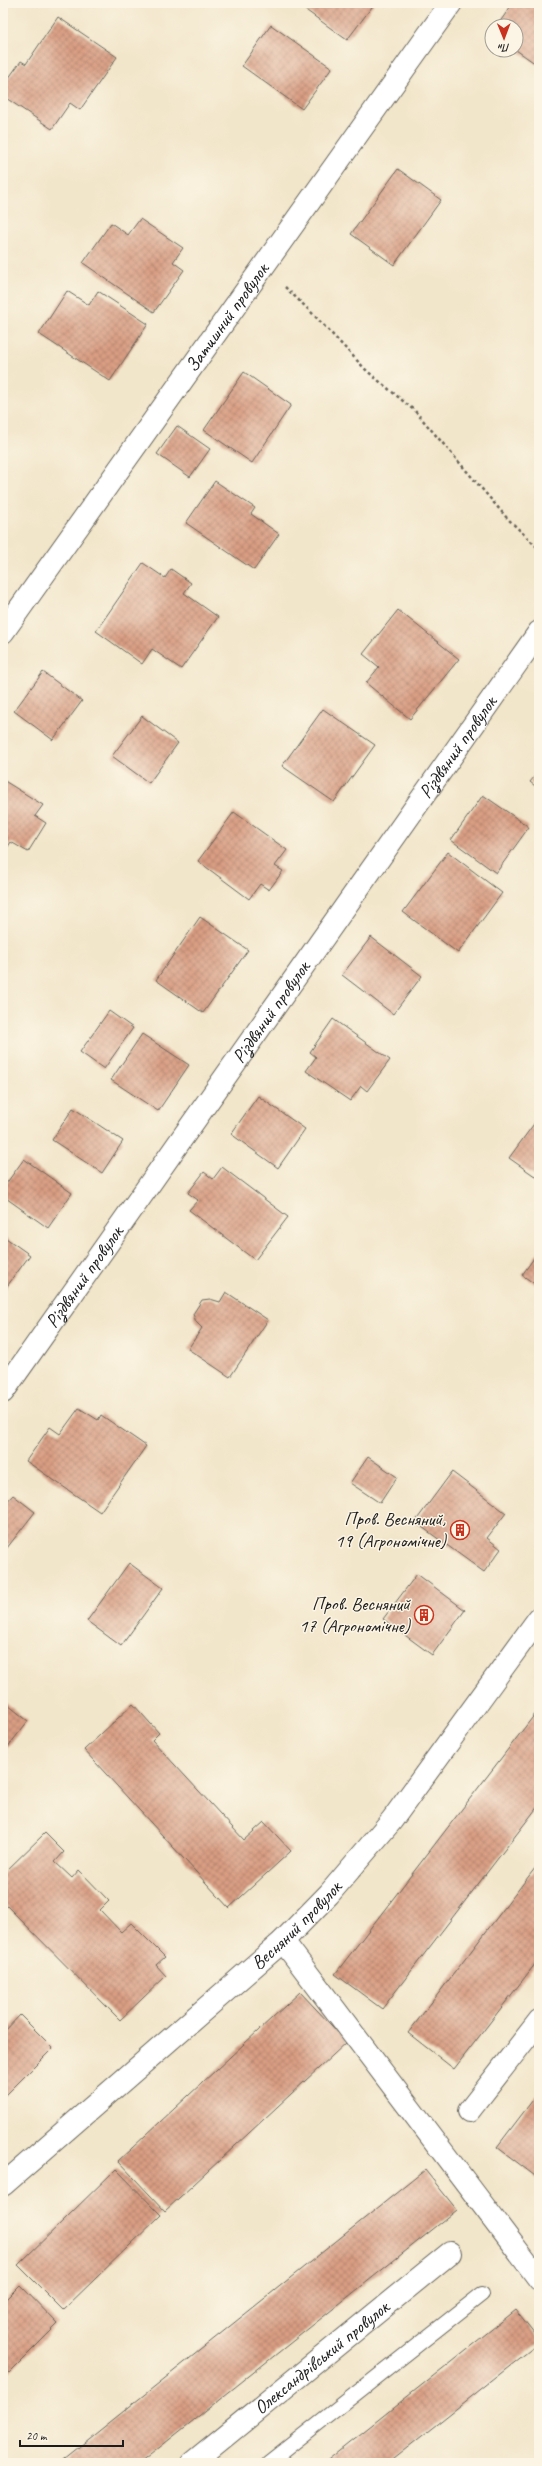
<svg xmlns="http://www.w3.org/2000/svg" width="542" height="2466" viewBox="0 0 542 2466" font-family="Caveat,sans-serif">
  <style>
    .building { fill: url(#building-cross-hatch) }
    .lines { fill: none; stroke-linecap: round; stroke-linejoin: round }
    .lane-casing { stroke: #676359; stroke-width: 16 }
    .street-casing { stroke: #676359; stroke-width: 24 }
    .path { stroke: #676359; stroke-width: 2.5; stroke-dasharray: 3 3; stroke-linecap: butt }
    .lane { stroke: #fff; stroke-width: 14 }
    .street { stroke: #fff; stroke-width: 22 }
    .labels { text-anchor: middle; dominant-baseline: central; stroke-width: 3; stroke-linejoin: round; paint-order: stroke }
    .street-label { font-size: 19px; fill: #1c1c1c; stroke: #fcf5e5 }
    .poi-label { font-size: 19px; fill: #1c1c1c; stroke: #fcf5e5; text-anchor: end }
  </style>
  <defs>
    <pattern id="building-cross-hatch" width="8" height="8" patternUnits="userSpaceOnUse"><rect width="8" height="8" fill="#d99e83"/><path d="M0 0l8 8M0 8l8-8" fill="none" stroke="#af806a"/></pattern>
  </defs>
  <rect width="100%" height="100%" fill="#fcf5e5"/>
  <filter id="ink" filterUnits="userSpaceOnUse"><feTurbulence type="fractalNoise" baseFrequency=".025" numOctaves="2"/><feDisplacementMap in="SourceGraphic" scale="8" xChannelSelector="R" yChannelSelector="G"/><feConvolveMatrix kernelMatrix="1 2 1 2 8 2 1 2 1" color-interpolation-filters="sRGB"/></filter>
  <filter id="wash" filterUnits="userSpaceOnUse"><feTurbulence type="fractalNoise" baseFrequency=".012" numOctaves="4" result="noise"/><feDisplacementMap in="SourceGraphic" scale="16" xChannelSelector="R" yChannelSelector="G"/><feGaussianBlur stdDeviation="0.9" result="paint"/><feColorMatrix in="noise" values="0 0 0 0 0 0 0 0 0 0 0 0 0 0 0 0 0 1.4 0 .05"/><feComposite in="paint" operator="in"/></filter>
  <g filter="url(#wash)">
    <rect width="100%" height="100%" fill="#f2e6ca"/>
    <g id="blocks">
      <path class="building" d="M296 3H375L347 40Z
        M513 3H539V60L536 64 516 50V26H497Z
        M58 17 117 57 80 110 70 103 52 129 3 96V86L21 61 26 64Z
        M271 25 332 68 302 109 242 66Z
        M398 169 441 200 394 265 351 234Z
        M140 219 183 248 173 262 184 270 154 312 83 263 111 223 128 235Z
        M67 291 89 305 98 291 148 324 110 381 39 334Z
        M244 372 291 405 252 463 204 430Z
        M177 426 210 449 190 477 157 454Z
        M215 481 255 508 251 514 279 534 254 570 186 523Z
        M143 563 165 578 171 569 191 583 184 593 218 617 181 669 152 649 142 664 96 631Z
        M398 610 459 659 410 719 366 683 379 667 363 654Z
        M43 672 82 701 53 740 14 711Z
        M323 709 375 745 334 802 282 766Z
        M142 716 178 743 149 783 112 756Z
        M539 771V789L530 782Z
        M3 780 43 805 35 816 46 823 28 852 11 842 3 854Z
        M483 795 529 827 496 873 451 840Z
        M234 812 287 850 275 866 283 871 269 890 260 884 249 899 198 861Z
        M448 852 502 893 458 953 403 912Z
        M200 917 248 950 203 1013 156 980Z
        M371 937 422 976 393 1014 342 975Z
        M109 1011 133 1028 104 1069 80 1052Z
        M333 1019 390 1060 367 1091 361 1086 350 1101 306 1071 316 1057 310 1052Z
        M142 1034 189 1065 158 1111 111 1080Z
        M258 1096 305 1129 278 1168 231 1134Z
        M73 1108 123 1141 102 1173 52 1140Z
        M539 1117V1179L509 1158Z
        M24 1159 72 1193 48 1228 3 1196V1188Z
        M222 1167 288 1217 255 1260 189 1210 198 1200 188 1193 204 1172 213 1179Z
        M3 1236 30 1255 5 1289 3 1287Z
        M539 1251V1287L522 1275Z
        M226 1292 268 1320 230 1377 188 1349 202 1328 196 1322 193 1314 202 1300 210 1299 220 1302Z
        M79 1408 98 1420 101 1415 146 1446 100 1512 26 1461 50 1427 60 1434Z
        M368 1457 397 1477 380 1503 350 1483Z
        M452 1472 506 1513 487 1538 501 1549 484 1572 415 1522Z
        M13 1495 35 1512 3 1553V1506Z
        M129 1563 163 1588 121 1646 87 1621Z
        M417 1574 465 1610 432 1655 383 1619Z
        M3 1701 28 1721 3 1753Z
        M133 1704 159 1733 152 1740 244 1840 264 1822 291 1851 229 1908 84 1750Z
        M539 1709V1805L382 2009 335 1974Z
        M45 1833 64 1852 55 1862 72 1878 79 1870 109 1901 100 1910 121 1932 131 1923 165 1957 156 1965 166 1976 120 2020 3 1902V1874Z
        M539 1863V1959L454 2069 408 2033Z
        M300 1992 347 2042 165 2211 118 2161Z
        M20 2015 53 2048 3 2098V2033Z
        M539 2092V2179L497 2147Z
        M116 2169 161 2215 63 2310 18 2265Z
        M425 2170 457 2210 140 2463H59Z
        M20 2285 58 2324 9 2373 3 2367V2302Z
        M516 2310 539 2339V2343L388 2463H324Z"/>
    </g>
  </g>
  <g filter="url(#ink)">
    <use href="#blocks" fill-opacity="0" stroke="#676359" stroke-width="1"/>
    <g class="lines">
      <defs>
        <path id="lane" d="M268 2463 482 2294"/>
        <g id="street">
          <path id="s1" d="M3 632 451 3"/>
          <path id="s2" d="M3 1392 539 632"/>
          <path d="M283 1941 539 2279"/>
          <path d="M469 2111 539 2021"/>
          <path id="s3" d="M3 2185 283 1941 329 1894 392 1820 539 1618"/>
          <path id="s4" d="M192 2463 450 2253"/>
        </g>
      </defs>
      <use href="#lane" class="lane-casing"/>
      <use href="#street" class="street-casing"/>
      <path class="path" d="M285 287 311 312 367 371 415 411 507 518 539 549"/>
      <use href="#lane" class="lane"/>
      <use href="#street" class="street"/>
    </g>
  </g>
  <defs>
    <symbol id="building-ring" viewBox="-11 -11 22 22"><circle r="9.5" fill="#fcf5e5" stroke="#c8321e" stroke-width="1.5"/><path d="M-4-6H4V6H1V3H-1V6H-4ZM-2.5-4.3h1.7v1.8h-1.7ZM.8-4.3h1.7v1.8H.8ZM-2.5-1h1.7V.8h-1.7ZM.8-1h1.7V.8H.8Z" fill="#c8321e"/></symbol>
  </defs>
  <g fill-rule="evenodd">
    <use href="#building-ring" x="449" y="1519" width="22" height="22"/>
    <use href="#building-ring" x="413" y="1604" width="22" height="22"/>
  </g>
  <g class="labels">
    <g class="street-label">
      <text stroke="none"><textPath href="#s1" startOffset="386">Затишний провулок</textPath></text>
      <text stroke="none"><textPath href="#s2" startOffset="789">Різдвяний провулок</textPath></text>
      <text stroke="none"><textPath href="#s2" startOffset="465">Різдвяний провулок</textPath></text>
      <text stroke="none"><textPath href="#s2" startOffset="141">Різдвяний провулок</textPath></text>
      <text stroke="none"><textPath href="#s3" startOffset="392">Весняний провулок</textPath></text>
      <text stroke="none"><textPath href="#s4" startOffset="167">Олександрівський провулок</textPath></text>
    </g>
    <g class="poi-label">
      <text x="446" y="1519">Пров. Весняний,<tspan x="446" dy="22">19 (Агрономічне)</tspan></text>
      <text x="410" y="1604">Пров. Весняний<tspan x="410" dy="22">17 (Агрономічне)</tspan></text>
    </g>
  </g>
  <rect width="542" height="2466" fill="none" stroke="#fcf5e5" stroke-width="16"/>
  <g transform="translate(504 38) rotate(179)"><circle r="19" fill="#fcf5e5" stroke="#a29e95"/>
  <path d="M0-3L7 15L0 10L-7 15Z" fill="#c8321e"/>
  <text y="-6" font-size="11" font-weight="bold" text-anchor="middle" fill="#1c1c1c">Пн</text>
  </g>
  <path d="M20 2440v6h103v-6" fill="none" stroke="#1c1c1c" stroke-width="2"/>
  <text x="26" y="2440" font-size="12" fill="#1c1c1c" stroke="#fcf5e5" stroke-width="3" paint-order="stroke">20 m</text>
</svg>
